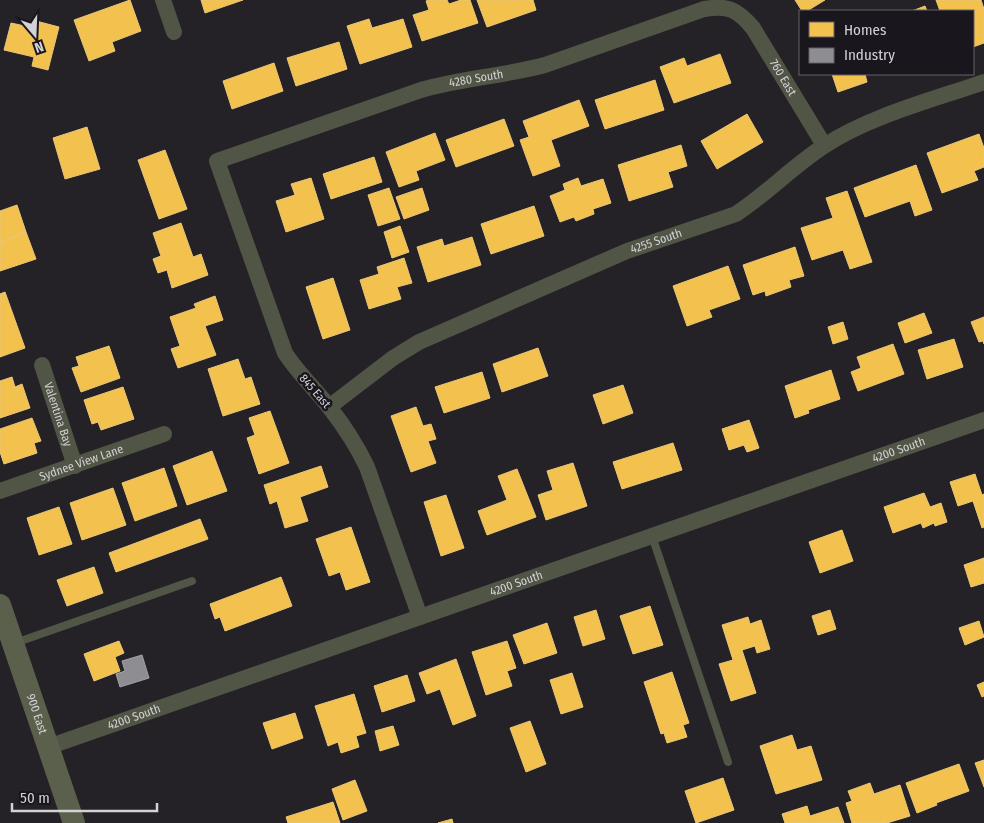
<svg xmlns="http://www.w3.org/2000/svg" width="984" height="823" viewBox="0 0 984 823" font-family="'Fira Sans Condensed',sans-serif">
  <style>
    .homes { fill: #f2c14e; stroke: #e9c677 }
    .industry { fill: #8d8d92; stroke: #a2a1a7 }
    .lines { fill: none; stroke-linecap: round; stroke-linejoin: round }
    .lane { stroke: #505545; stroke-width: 8 }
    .street { stroke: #505545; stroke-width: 16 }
    .secondary { stroke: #5a604b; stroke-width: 22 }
    .labels { text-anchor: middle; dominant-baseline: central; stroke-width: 5; stroke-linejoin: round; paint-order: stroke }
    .street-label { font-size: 12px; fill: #d4d1d7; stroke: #1a161e }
  </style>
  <rect width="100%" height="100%" fill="#242226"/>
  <path class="homes" d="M130 0 141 31 112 42 115 51 89 61 74 20Z
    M201 0H243L205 13Z
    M429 0H447L449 4 461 0H470L478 23 422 41 413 15 429 10 426 1Z
    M477 0H533L536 10 487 27Z
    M795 0H825L807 11H802Z
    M936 0H981L984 9V43L973 47V11H940Z
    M925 6 927 11H912Z
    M369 19 372 28 403 19 412 47 360 64 347 26Z
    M36 21 59 27 48 70 32 66 34 57 4 50 11 23 34 28Z
    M339 42 347 69 296 86 287 58Z
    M720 54 731 83 674 103 660 67 684 58 687 66Z
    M274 63 283 91 232 109 223 81Z
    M832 74H865L867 82 838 92Z
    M655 80 664 110 605 129 595 100Z
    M579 100 589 126 551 140 560 166 533 176 520 140 529 137 523 121Z
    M747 114 763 142 717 169 701 141Z
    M504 119 514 146 456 167 446 140Z
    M87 127 100 169 65 179 53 138Z
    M435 133 445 160 416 171 419 180 399 187 386 152Z
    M979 134 984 148V167L974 171 978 180 942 193 927 153Z
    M681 145 687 166 668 172 673 187 629 201 618 165Z
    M165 150 187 209 159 219 138 160Z
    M374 157 382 182 331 199 323 174Z
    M916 165 932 210 915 216 910 201 865 217 854 188Z
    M311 178 324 219 286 232 276 201 295 195 291 184Z
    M578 178 581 186 603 179 611 203 593 209 594 214 576 221 574 217 560 222 550 196 565 190 563 184Z
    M389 188 400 219 378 226 368 195Z
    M422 188 429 210 404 219 396 197Z
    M847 191 872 262 850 269 843 250 812 260 801 228 833 218 826 198Z
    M17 205 26 232 0 242V211Z
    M534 206 544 236 491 254 481 224Z
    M181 223 193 257 201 254 208 275 172 288 167 270 158 273 153 259 161 256 153 233Z
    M400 226 409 252 392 258 384 232Z
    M26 232 36 259 0 271V242Z
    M472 237 481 265 428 282 417 247 442 239 444 246Z
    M795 247 804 276 789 280 791 287 766 296 765 291 753 295 743 265Z
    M404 258 412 283 397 287 401 299 369 309 360 280 379 274 377 267Z
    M728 266 740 299 709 310 712 317 687 326 673 286Z
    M333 278 350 330 323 339 306 287Z
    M5 292 25 348 0 357V294Z
    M215 296 223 320 205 326 216 355 178 368 171 349 180 346 170 317 196 308 194 304Z
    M924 313 932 333 905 343 898 323Z
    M984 317V344L983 341 979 342 971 322Z
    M843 322 848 339 833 344 828 327Z
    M954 339 963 367 927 379 918 350Z
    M893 344 904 374 858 391 851 372 861 368 857 357Z
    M109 346 120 378 81 392 72 368 79 366 76 357Z
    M538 348 548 376 502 392 493 364Z
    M238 359 245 379 251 377 260 404 223 416 208 369Z
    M831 370 840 399 808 410 809 413 795 418 785 386Z
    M482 372 490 398 444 413 435 387Z
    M12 377 15 387 22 384 30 408 0 418V381Z
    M623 385 633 413 603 424 593 395Z
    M123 387 134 419 101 430 98 422 92 424 84 400Z
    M416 407 423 426 431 424 436 439 428 441 436 463 411 472 391 416Z
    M270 411 289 463 259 474 247 438 255 435 249 418Z
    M32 418 41 441 34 443 37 453 4 464 0 452V429Z
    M749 420 759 448 747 452 744 445 729 450 722 429Z
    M673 443 682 470 622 489 613 462Z
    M212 451 227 491 187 505 173 466Z
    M573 463 587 506 546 520 538 495 553 490 547 471Z
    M321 466 328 487 300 497 308 521 285 528 277 501 270 504 264 485Z
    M164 468 177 506 135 521 122 483Z
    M517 469 536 517 487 535 478 511 507 500 498 476Z
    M975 474 982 495 984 494V527L982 528 973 501 958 506 950 482Z
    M113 488 126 525 82 540 70 503Z
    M924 493 930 507 941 503 947 522 935 526 934 523 923 528 921 523 893 533 884 507Z
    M446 495 464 548 441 556 424 502Z
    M59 507 72 544 39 555 27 518Z
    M200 519 208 539 116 572 109 553Z
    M351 527 370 582 346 590 340 572 329 576 316 539Z
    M842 530 853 561 820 573 809 542Z
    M984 558V583L971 587 964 565Z
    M94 567 103 593 67 606 57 580Z
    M281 577 292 606 225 631 220 617 215 619 210 604Z
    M650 606 663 645 633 654 620 616Z
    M596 610 605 639 583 646 574 617Z
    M830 610 836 629 818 635 812 616Z
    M748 617 750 624 761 620 770 649 757 653 755 646 742 650 756 693 731 701 719 664 733 660 722 625Z
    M979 621 984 637 965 645 959 628Z
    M547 623 557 653 524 664 513 635Z
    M119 641 124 653 115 657 120 671 94 681 84 654Z
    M507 641 516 668 507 671 512 686 486 695 472 652Z
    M456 659 476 716 453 725 440 689 427 694 419 673Z
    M672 672 689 723 683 725 687 737 667 743 664 733 661 734 644 682Z
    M572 673 583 707 561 714 550 680Z
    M407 675 415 701 382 712 374 686Z
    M984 682V696L982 697 977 685Z
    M354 694 366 733 356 736 359 747 341 753 338 742 328 746 315 706Z
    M295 713 303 738 272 749 263 723Z
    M530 721 546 764 526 772 510 728Z
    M393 726 399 745 380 751 375 731Z
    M792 735 797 750 811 746 822 780 776 794 760 746Z
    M984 760V787L975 763Z
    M959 764 969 791 936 803 937 805 917 813 906 783Z
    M723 778 734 810 696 823 685 791Z
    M355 780 367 811 343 820 332 789Z
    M870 783 874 794 900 785 910 816 887 823H852L846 803 852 801 848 791Z
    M333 802 340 823H288L286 817Z
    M807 806 810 816 838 807 844 823H785L782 814Z
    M452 819 453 823H438Z"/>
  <path class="industry" d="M142 655 149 678 120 687 116 674 125 671 122 661Z"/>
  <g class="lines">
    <path class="lane" d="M652 536 728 762
      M15 643 192 581"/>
    <g class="street">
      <path d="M163 0 174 32"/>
      <path id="s1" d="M42 365 75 466"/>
      <path id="s2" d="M329 407 393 358 419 342 627 251 736 214C768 193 793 166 824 146 870 116 932 100 984 82"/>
      <path id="s3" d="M0 491 164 434"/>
      <path id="s4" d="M420 617 367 467C357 446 344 426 330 408 315 389 298 373 285 353L217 161 421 90C462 78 504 76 545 65L704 9C728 5 737 9 753 28L824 145"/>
      <path id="s5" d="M48 747 984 420"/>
    </g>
    <path class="secondary" id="s6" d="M0 605 74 823"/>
  </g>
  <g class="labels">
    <g class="street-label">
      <text stroke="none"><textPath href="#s4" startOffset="1129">760 East</textPath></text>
      <text stroke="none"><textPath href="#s4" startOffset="776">4280 South</textPath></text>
      <text stroke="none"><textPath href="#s2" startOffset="369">4255 South</textPath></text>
      <text transform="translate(315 391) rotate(49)">845 East</text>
      <text stroke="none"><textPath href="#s1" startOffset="52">Valentina Bay</textPath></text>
      <text stroke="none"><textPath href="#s5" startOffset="901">4200 South</textPath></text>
      <text stroke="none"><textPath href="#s3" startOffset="86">Sydnee View Lane</textPath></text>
      <text stroke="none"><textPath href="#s5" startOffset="496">4200 South</textPath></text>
      <text stroke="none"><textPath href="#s6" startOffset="115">900 East</textPath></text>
      <text stroke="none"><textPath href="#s5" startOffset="91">4200 South</textPath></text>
    </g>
  </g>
  <rect x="799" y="10" width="175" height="65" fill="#1a161e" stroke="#646168"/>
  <rect x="809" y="22" width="25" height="15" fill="#f2c14e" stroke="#646168"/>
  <text x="844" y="35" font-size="15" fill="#d4d1d7">Homes</text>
  <rect x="809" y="48" width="25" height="15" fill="#8d8d92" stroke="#646168"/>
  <text x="844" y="60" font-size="15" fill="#d4d1d7">Industry</text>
  <g transform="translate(35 35) rotate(161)" stroke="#1a161e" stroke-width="4" paint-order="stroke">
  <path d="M0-4L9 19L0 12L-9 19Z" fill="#d4d1d7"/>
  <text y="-8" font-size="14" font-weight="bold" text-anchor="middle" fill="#d4d1d7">N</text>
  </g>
  <path d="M12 803v8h145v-8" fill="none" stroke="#d4d1d7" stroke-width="2.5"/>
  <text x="20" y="803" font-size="15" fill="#d4d1d7" stroke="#1a161e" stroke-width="4" paint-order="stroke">50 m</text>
</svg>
